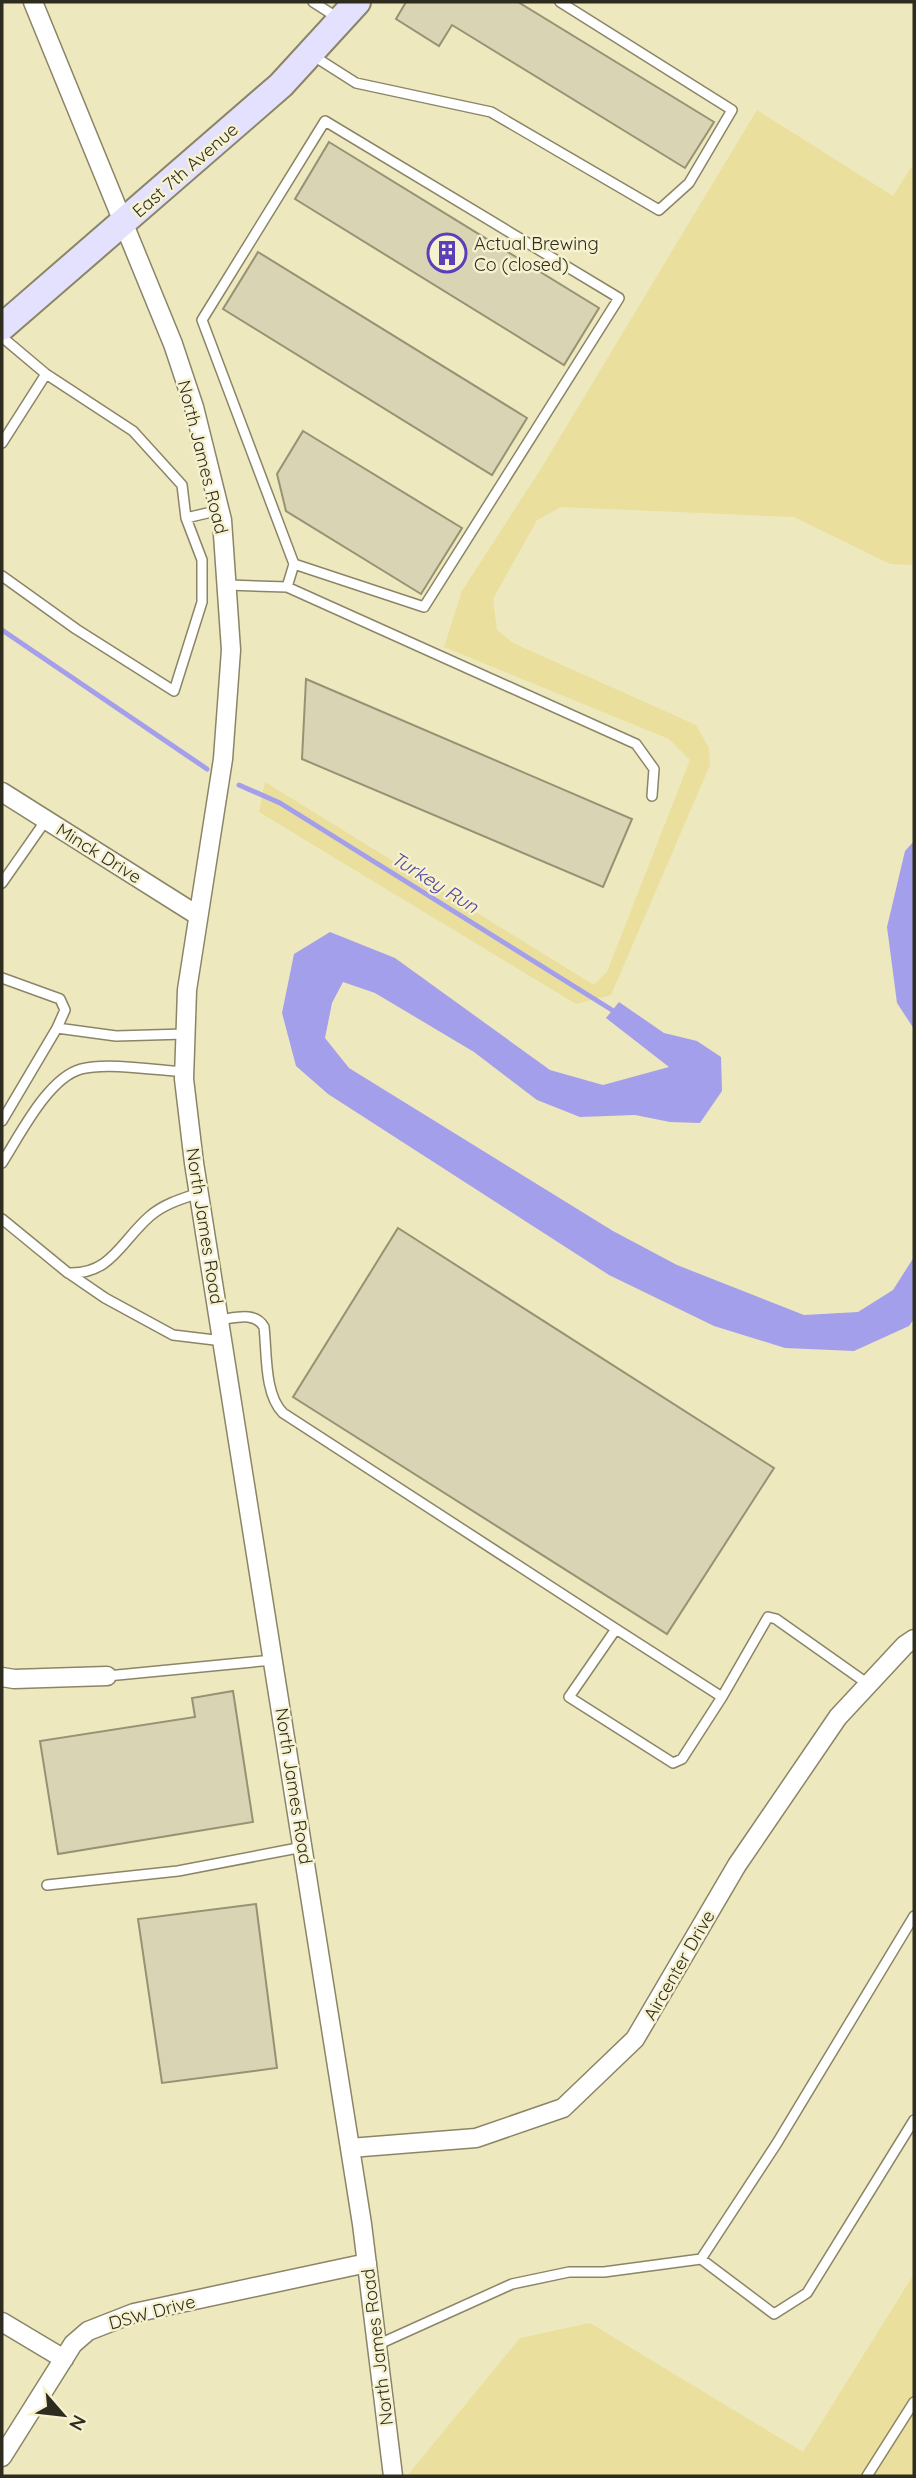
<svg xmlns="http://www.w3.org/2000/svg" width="916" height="2478" viewBox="0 0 916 2478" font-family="Quicksand,sans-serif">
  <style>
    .built { fill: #eee8be }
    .green { fill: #eadf9c }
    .water { fill: #a49fea }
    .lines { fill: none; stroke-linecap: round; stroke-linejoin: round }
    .stream { stroke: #a49fea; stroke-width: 5 }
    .building { fill: #d9d4b3; stroke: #979273; stroke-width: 2 }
    .lane-casing { stroke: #8b8567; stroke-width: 12 }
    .street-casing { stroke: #8b8567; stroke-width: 21 }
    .secondary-casing { stroke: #8b8567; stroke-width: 30 }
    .lane { stroke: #fff; stroke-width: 9 }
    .street { stroke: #fff; stroke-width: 18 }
    .secondary { stroke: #e3e1fe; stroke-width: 26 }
    .labels { text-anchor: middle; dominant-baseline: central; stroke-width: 5; stroke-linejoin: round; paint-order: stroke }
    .street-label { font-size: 18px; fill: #2e2c1f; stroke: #f6f1cf }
    .poi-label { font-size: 18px; fill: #2e2c1f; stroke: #f6f1cf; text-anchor: start }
    .water-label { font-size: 19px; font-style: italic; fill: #53459e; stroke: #f6f1cf }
  </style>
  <rect width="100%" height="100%" fill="#f6f1cf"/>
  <path class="built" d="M2 2H914V2476H2Z"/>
  <path class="green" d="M757 110 893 196 914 163V565L890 564 794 517 561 507 537 520 493 599 497 630 513 643 696 725 709 748 710 765 611 995 576 1004 259 812 265 782 594 985 607 972 690 760 669 739 444 647 462 591 542 467Z
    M914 2274V2476H407L520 2338 590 2323 803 2452Z"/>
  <path class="water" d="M914 841V1029L897 1003 887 927 905 851Z
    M330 932 395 958 550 1070 603 1085 669 1067 606 1018 619 1002 664 1033 697 1041 721 1057 722 1091 700 1123 670 1122 635 1115 580 1117 537 1100 474 1052 375 993 343 982 332 1003 325 1038 349 1068 613 1231 677 1265 804 1315 858 1312 893 1290 914 1257V1319L909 1326 854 1351 785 1348 714 1326 609 1275 328 1094 296 1066 282 1013 294 954Z"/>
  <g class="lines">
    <path class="stream" d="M2 630 207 769
      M239 785 280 803 612 1010"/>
  </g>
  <path class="building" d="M406 2H518L714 122 685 168 452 25 439 46 396 19Z
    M329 142 599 308 564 365 295 199Z
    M258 252 527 418 492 475 223 309Z
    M303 431 462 528 421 594 286 511 277 474Z
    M306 679 632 819 603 887 302 759Z
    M398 1228 774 1468 667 1634 293 1397Z
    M233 1691 253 1822 58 1854 40 1741 195 1717 192 1698Z
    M256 1904 277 2068 162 2083 138 1919Z"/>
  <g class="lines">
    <defs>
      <path id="lane" d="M313 2 338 18
        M312 55 356 83 491 112 659 210 689 183 732 110 560 2
        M325 121 619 298 424 607 294 564 202 320Z
        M2 337 46 374 133 431 182 485 186 518 202 560V602L174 691 76 629 2 576
        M2 443 46 374
        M186 518 220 510
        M228 585 287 587 636 744 654 769 652 796
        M287 587 294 564
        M2 883 46 820
        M2 978 60 999 65 1010 57 1028 116 1036 185 1034
        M2 1121 57 1028
        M2 1163C20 1135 48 1078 81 1069 107 1062 156 1070 184 1072
        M2 1219 68 1273C111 1275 121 1241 150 1216 164 1204 181 1199 199 1193
        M70 1274 105 1298 173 1335 223 1341
        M219 1320C235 1318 255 1311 264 1327 267 1352 264 1394 283 1413L616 1629
        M107 1676 273 1660
        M722 1697 682 1759 673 1763 569 1697 616 1629 722 1697 768 1617 776 1619 868 1684
        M47 1885 178 1871 303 1847
        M701 2259 777 2143 914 1916
        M377 2345 512 2284 569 2272H604L701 2259 774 2314 807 2293 914 2120
        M867 2476 914 2402"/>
      <path id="street" d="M33 2 173 344 194 407 222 520 231 650 223 759 187 990 184 1079 194 1163 362 2224 393 2476
        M2 792 197 915
        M2 1677 14 1679 107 1676
        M350 2148 476 2138 563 2108 635 2039 737 1865 838 1717 905 1645 914 1639
        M2 2322 64 2359
        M2 2457 73 2344 88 2331 134 2313 367 2263"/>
      <path id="secondary" d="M2 327 281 85 357 2"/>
    </defs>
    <use href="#lane" class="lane-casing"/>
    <use href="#street" class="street-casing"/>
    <use href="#secondary" class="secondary-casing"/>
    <use href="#lane" class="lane"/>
    <use href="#street" class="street"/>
    <use href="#secondary" class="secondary"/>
  </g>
  <defs>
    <symbol id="building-ring" viewBox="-11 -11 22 22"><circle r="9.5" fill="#f6f1cf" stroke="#5940b8" stroke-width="1.5"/><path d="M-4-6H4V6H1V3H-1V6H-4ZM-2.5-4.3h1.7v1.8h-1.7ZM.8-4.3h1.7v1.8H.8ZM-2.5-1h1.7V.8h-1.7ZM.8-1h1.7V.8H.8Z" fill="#5940b8"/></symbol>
  </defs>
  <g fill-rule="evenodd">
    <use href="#building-ring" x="425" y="231" width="44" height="44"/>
  </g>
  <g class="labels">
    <g class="street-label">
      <text transform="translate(185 170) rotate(-41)">East 7th Avenue</text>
      <text transform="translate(203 457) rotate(76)">North James Road</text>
      <text transform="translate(99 853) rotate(32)">Minck Drive</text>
      <text transform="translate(205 1226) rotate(81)">North James Road</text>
      <text transform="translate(294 1786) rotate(81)">North James Road</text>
      <text transform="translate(679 1965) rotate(-60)">Aircenter Drive</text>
      <text transform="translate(152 2312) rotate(-15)">DSW Drive</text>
      <text transform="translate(377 2347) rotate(-97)">North James Road</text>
    </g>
    <g class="poi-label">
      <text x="474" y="243">Actual Brewing<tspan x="474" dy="21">Co (closed)</tspan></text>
    </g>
    <g class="water-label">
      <text transform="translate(435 882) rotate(32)">Turkey Run</text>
    </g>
  </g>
  <rect width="916" height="2478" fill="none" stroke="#2e2c1f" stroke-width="7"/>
  <g transform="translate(63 2415) rotate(118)" stroke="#f6f1cf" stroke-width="5" paint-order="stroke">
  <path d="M0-5L12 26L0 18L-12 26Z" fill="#2e2c1f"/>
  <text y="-10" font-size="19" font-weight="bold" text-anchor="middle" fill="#2e2c1f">N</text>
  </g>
</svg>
